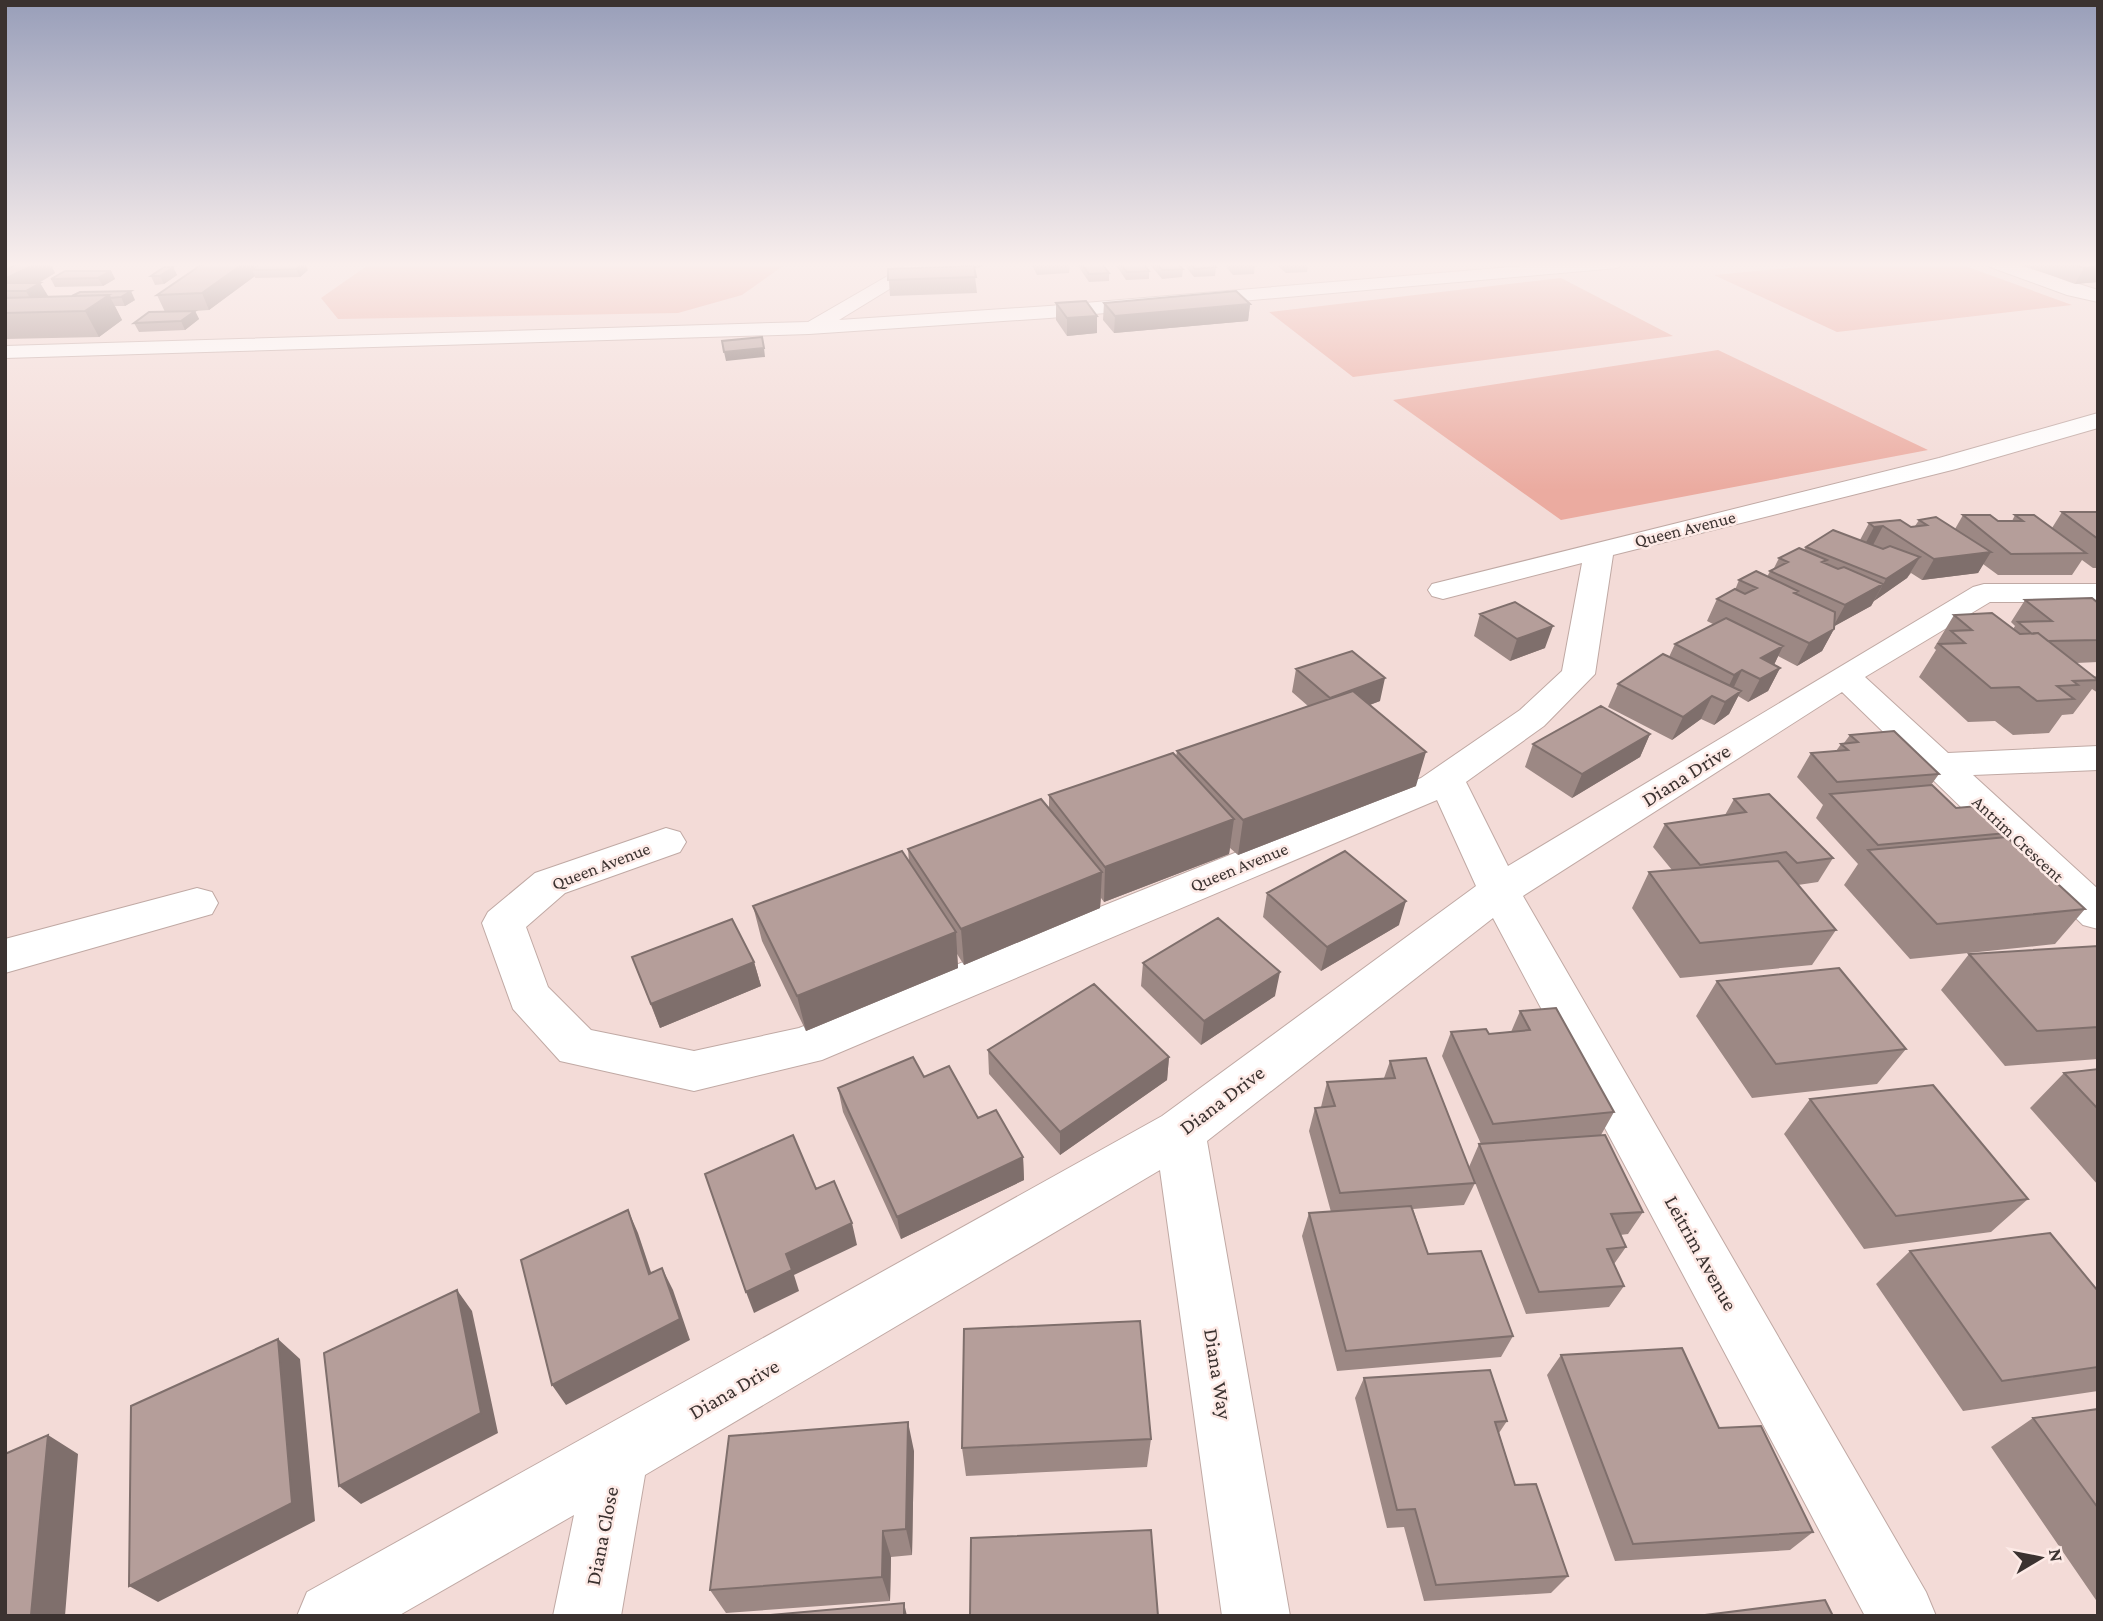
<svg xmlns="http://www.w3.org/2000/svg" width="2103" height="1621" viewBox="0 0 2103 1621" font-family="'Crimson Pro',serif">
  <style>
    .green { fill: #ebaba0 }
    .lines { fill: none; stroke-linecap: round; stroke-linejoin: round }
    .minor-casing { stroke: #c0a9a4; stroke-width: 2 }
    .minor { fill: #fff; fill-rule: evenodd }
    .wall { fill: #9c8884 }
    .shaded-wall { fill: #7f6f6c }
    .building { fill: #b59e9a; stroke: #7f6f6c; stroke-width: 2 }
    .labels { text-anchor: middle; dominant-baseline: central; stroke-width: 5; stroke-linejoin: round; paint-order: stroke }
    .street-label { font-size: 18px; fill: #3b3230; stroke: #fdeae6 }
    .near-street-label { font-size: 21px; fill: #3b3230; stroke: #fdeae6 }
  </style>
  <rect width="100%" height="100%" fill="#f3dbd7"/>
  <path class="green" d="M371 263H782L783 266 742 295 678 313 338 319 321 298Z
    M1842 263H1957L2072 305 1837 332 1714 275Z
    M1561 278 1673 336 1353 377 1269 312Z
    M1718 350 1928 450 1561 520 1393 400Z"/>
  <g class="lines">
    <defs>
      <path id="minor" d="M910 263H932L839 320 1049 306 1558 263H1626L1617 268 1049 318 809 334 5 358V346L808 322Z
        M1987 263H2012L2098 290V302L2067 295 1990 267Z
        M2098 413V428L1956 469 1613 555 1595 674 1544 726 1466 782 1508 866 1973 587 1984 584H2098V602H1990L1865 677 1948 753 2098 746V770L1973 775 2098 889V929L2083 925 1842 692 1523 896 1926 1592 1936 1616H1865L1493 918 1207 1141 1290 1616H1222L1160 1170 645 1475 621 1616H553L574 1515 398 1616H297L307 1592 1162 1116 1476 886 1437 800 822 1060 694 1091 560 1061 513 1009 482 923 488 912 535 873 666 828 680 832 686 842 680 852 565 893 526 927 548 987 591 1030 694 1051 799 1028 1421 778 1520 710 1562 671 1582 563 1443 599 1432 596 1428 590 1432 584 1939 458Z
        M197 888 212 892 218 903 212 914 5 973V939Z"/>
    </defs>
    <use href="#minor" class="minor-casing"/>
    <use href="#minor" class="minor"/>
  </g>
  <path class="wall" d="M20 263H50L55 273 39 283H40L48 297 72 296 80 292 135 300 125 306H115L122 320 99 337 5 339V270Z
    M94 263H139L95 264Z
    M944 263H987L978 268H974L977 293 890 296 888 269 963 266Z
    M1031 263H1070L1069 273 1037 275Z
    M1078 263H1101L1109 273V281L1089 282 1078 266Z
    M1116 263H1143L1149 271V279L1126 280 1116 265Z
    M1149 263H1177L1183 269 1182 277 1162 279Z
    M1183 263H1212L1216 267 1215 276 1194 277Z
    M1223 263H1255L1254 274 1233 275Z
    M1275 263H1308L1307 272 1286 273Z
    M2017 263H2098V282L2075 284Z
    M173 267 177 275 164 284 155 285 151 276Z
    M255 267 308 270 300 277 255 278V276L209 310 195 311 199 319 185 330 139 332 134 323 165 312 157 295Z
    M111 271 115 279 103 286 55 287 51 279Z
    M1056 303 1097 316V333L1067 336 1056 320Z
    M1104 303 1250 304 1248 321 1114 333 1103 320Z
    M2062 512H2098V568H2093L2082 560 2072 575H1998L1983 564 1978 573 1922 580 1911 573 1907 578 1874 601 1871 606 1834 626V629L1822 651 1797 666 1778 656 1774 665 1780 668 1768 691 1748 702 1738 696 1729 714 1714 725 1701 719 1672 740 1608 707 1618 684 1669 657 1675 644 1713 624 1707 621 1717 599 1735 590 1739 580 1767 577 1770 571 1774 568 1779 558 1804 550 1806 547 1860 540 1869 523 1911 527 1915 526 1919 520 1955 529 1963 515 1998 521H2012L2015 515 2052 528Z
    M2025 600 2098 603V662L2076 663 2095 677 2098 673V693L2092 689 2073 714 2062 715 2049 733 2013 735 1995 721 1968 722 1919 677 1936 650 1934 648 1954 615 2013 629 2015 626 2011 622Z
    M1480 614 1545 648 1510 661 1474 636Z
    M1296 669 1380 701 1370 705 1416 786 1238 855 1230 848 1229 854 1104 902 1101 898 1100 908 964 965 957 954 958 968 806 1031 762 941 753 906 909 862 908 849 1049 810V795L1176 757 1177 751 1308 706 1292 692Z
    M1650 734 1640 757 1572 798 1525 767 1533 744Z
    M1850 735 1939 774 1931 785 1956 808 2007 833 2004 837 2085 909 2055 944 1910 959 1844 885 1858 864 1816 818 1823 805 1797 777 1811 753 1836 751 1841 744 1844 743Z
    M1734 799 1833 858 1818 882 1798 885 1836 930 1812 965 1680 978 1632 908 1649 872 1672 870 1653 847 1665 824 1725 815Z
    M1267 893 1399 925 1321 971 1263 917Z
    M2098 946V1059L2005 1066 1941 990 1969 954Z
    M632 957 754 962 761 986 660 1028Z
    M1143 963 1275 996 1201 1045 1141 986Z
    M1717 981 1906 1049 1877 1084 1752 1098 1696 1016Z
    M1520 1011 1614 1112 1601 1135 1643 1212 1628 1234 1620 1235 1626 1247 1614 1264 1624 1286 1609 1307 1526 1314 1469 1167 1479 1144H1481L1442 1056 1451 1032 1489 1034 1511 1032Z
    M988 1050 1169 1057 1167 1080 1060 1155 989 1074Z
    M1390 1061 1475 1183 1464 1205 1413 1209 1428 1254 1513 1336 1501 1357 1337 1371 1302 1236 1309 1213 1331 1212 1309 1131 1315 1108 1321 1107 1327 1082 1384 1078Z
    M2098 1069V1185L2030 1108 2064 1073Z
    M924 1077 978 1118 1023 1157 1024 1180 901 1239 843 1112 838 1088Z
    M1810 1099 2028 1199 1991 1232 1864 1249 1784 1134Z
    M1910 1251 2098 1291V1391L1963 1411 1876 1284Z
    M1561 1355 1719 1428 1813 1532 1790 1550 1615 1561 1547 1375Z
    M1364 1378 1507 1421 1499 1433 1515 1485 1568 1576 1551 1593 1424 1601 1404 1527 1387 1528 1355 1398Z
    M2098 1409V1603L1991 1447 2033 1418Z
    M1151 1439 1147 1467 966 1476 962 1448Z
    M914 1451 912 1555 891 1557 890 1601 726 1613 710 1590Z"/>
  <path class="shaded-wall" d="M37 263H50L55 273 24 291H5V276Z
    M244 263H253L256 270H252L255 276 209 310 202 293Z
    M304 263H305L308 270 300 277 296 269Z
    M978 263H987L978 268Z
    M2098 266V282L2075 284 2084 268Z
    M173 267 177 275 164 284 160 276Z
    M111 271 115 279 103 286 98 278Z
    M40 283 50 299 35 307 26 291Z
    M131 291 135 300 125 306 121 297Z
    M109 295 122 320 99 337 85 311Z
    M1250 304 1248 321 1114 333 1115 316Z
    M195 311 199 319 185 330 181 321Z
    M1097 316V333L1067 336V318Z
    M764 348 765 357 726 361 724 352Z
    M1883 526 1872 547 1863 548 1874 527Z
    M1991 552 1978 573 1922 580 1934 559Z
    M1920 557 1907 578 1874 601 1886 579Z
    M1883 584 1871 606 1833 627 1845 605Z
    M1553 626 1545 648 1510 661 1517 639Z
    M1834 629 1822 651 1797 666 1809 643Z
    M1783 646 1772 669 1761 658Z
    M1780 668 1768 691 1748 702 1760 679Z
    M1742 670 1731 693 1723 698 1734 675Z
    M1385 678 1380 701 1325 721 1330 698Z
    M1741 691 1729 714 1714 725 1725 702Z
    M1712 696 1701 719 1672 740 1683 717Z
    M1650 734 1640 757 1572 798 1582 774Z
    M1426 752 1416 786 1238 855 1243 820Z
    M1234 819 1229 854 1104 902 1105 867Z
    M1102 872 1100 908 964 965 961 929Z
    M1406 901 1399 925 1321 971 1327 947Z
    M956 932 958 968 806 1031 797 996Z
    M754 962 761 986 660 1028 651 1004Z
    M1280 972 1275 996 1201 1045 1204 1021Z
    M1169 1057 1167 1080 1060 1155V1132Z
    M1023 1157 1024 1180 901 1239 897 1217Z
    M628 1210 638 1233 659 1296 649 1274Z
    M852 1223 857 1245 794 1275 799 1291 754 1313 746 1292 786 1254Z
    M662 1268 673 1290 690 1340 566 1405 552 1385Z
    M457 1290 472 1311 498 1433 361 1504 339 1486Z
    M278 1339 300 1359 315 1521 158 1602 129 1586Z
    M908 1422 914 1451 912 1555 906 1529Z
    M48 1435 78 1454 65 1616H30Z
    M883 1531 891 1557 890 1601 882 1577Z
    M904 1603 907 1616H904Z"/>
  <path class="building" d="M20 263H37L5 279V270Z
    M204 263H244L202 293 157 295Z
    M261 263H304L296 269 252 270Z
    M1081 263H1101L1109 273 1089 274Z
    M1120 263H1143L1149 271 1127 272Z
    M1156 263H1177L1183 269 1162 270Z
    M1190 263H1212L1216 267 1195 269Z
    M2070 263H2098V266L2084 268Z
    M974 266 976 277 888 280V269Z
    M164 267H173L160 276H151Z
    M65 271H111L98 278 51 279Z
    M5 283H40L26 291H5Z
    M131 291 121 297 110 298 109 295 72 296 80 292Z
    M1236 291 1250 304 1115 316 1104 303Z
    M109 295 85 311 5 313V298Z
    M1086 301 1097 316 1067 318 1056 303Z
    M195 311 181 321 134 323 149 312Z
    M762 337 764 348 724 352 722 341Z
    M2062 512H2098V539Z
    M1963 515H1990L1998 521H2023L2015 515H2034L2086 553 2011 554Z
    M1936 517 1991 552 1934 559 1883 526 1874 527 1869 523 1900 520 1911 527 1927 525 1919 520Z
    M1833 530 1883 549 1890 546 1920 557 1886 579 1806 547Z
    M1799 548 1827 560 1822 562 1838 569 1844 567 1883 584 1845 605 1770 571 1788 562 1779 558Z
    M1756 571 1798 591 1794 593 1835 612 1834 629 1809 643 1717 599 1735 589 1745 594 1757 588 1739 580Z
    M2092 598 2098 603V640L2048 641 2038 633 2032 634 2018 622 2052 621 2025 600Z
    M1515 602 1553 626 1517 639 1480 614Z
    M1992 613 2020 634 2038 633 2098 680 2073 681 2078 685 2057 686 2074 699 2037 701 2019 687 1991 688 1939 644 1965 643 1951 631 1972 630 1954 615Z
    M1726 618 1783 646 1761 658 1780 668 1760 679 1742 670 1734 675 1675 644Z
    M1352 651 1385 678 1330 698 1296 669Z
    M1663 654 1741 691 1725 702 1712 696 1683 717 1618 684Z
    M1353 691 1426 752 1243 820 1177 751Z
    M1601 706 1650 734 1582 774 1533 744Z
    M1894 731 1939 774 1837 782 1811 753 1848 750 1841 744 1858 742 1850 735Z
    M1173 753 1234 819 1105 867 1049 795Z
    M1932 785 1956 808 1978 806 2007 833 1878 845 1830 794Z
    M1769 794 1833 858 1797 863 1786 852 1700 865 1665 824 1746 812 1734 799Z
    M1041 799 1102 872 961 929 908 849Z
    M2007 837 2085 909 1937 924 1868 850Z
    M902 851 956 932 797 996 753 906Z
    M1345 851 1406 901 1327 947 1267 893Z
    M1778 861 1836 930 1700 943 1649 872Z
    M1218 918 1280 972 1204 1021 1143 963Z
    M732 919 754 962 651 1004 632 957Z
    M2098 946V1027L2037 1031 1969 954Z
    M1839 968 1906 1049 1776 1064 1717 981Z
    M1094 984 1169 1057 1060 1132 988 1050Z
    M1556 1008 1614 1112 1493 1124 1451 1032 1486 1029 1489 1034 1530 1030 1520 1011Z
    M913 1057 924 1077 949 1066 978 1118 996 1110 1023 1157 897 1217 838 1088Z
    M1426 1058 1475 1183 1340 1193 1315 1108 1335 1106 1327 1082 1395 1078 1390 1061Z
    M2098 1069V1109L2064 1073Z
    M1933 1085 2028 1199 1896 1216 1810 1099Z
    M793 1135 816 1189 834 1181 852 1223 786 1254 792 1270 746 1292 705 1174Z
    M1605 1135 1643 1212 1611 1214 1626 1247 1607 1249 1624 1286 1539 1292 1479 1144Z
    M1411 1206 1428 1254 1481 1251 1513 1336 1346 1351 1309 1213Z
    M628 1210 649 1274 662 1268 680 1319 552 1385 521 1260Z
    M2050 1233 2098 1291V1367L2002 1381 1910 1251Z
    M457 1290 481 1413 339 1486 324 1353Z
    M1140 1321 1151 1439 962 1448 964 1329Z
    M278 1339 292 1503 129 1586 131 1406Z
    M1682 1348 1719 1428 1761 1426 1813 1532 1633 1544 1561 1355Z
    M1490 1370 1507 1421 1495 1422 1515 1485 1536 1484 1568 1576 1436 1585 1415 1509 1397 1510 1364 1378Z
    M2098 1409V1508L2033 1418Z
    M908 1422 906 1529 883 1531 882 1577 710 1590 729 1436Z
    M48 1435 31 1615 5 1616V1454Z
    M1151 1530 1158 1616H970L971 1538Z
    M1825 1600 1833 1616H1697Z
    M904 1603V1616H760Z"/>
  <linearGradient id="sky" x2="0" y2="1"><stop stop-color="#989eb9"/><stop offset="0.54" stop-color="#faefed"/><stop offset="1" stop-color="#faefed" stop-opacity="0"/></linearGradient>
  <rect width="2103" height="490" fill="url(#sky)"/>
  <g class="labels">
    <g class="street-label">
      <text transform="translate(1685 529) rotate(-14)">Queen Avenue</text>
      <text transform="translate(2018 839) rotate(43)">Antrim Crescent</text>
      <text transform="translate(601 866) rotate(-21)">Queen Avenue</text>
      <text transform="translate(1239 867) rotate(-22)">Queen Avenue</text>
    </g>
    <g class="near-street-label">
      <text transform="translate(1686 775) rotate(-32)">Diana Drive</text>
      <text transform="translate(1222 1100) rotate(-37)">Diana Drive</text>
      <text transform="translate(1701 1253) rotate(61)">Leitrim Avenue</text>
      <text transform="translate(1218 1374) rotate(81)">Diana Way</text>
      <text transform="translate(734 1389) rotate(-30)">Diana Drive</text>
      <text transform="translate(602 1536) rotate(-79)">Diana Close</text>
    </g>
  </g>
  <rect width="2103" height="1621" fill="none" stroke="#3b3230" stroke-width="14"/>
  <g transform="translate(2040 1558) rotate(80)" stroke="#fdeae6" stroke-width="5" paint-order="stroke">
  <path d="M0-5L12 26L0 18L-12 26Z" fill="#3b3230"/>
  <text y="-10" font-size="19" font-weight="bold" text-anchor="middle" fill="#3b3230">N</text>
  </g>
</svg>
